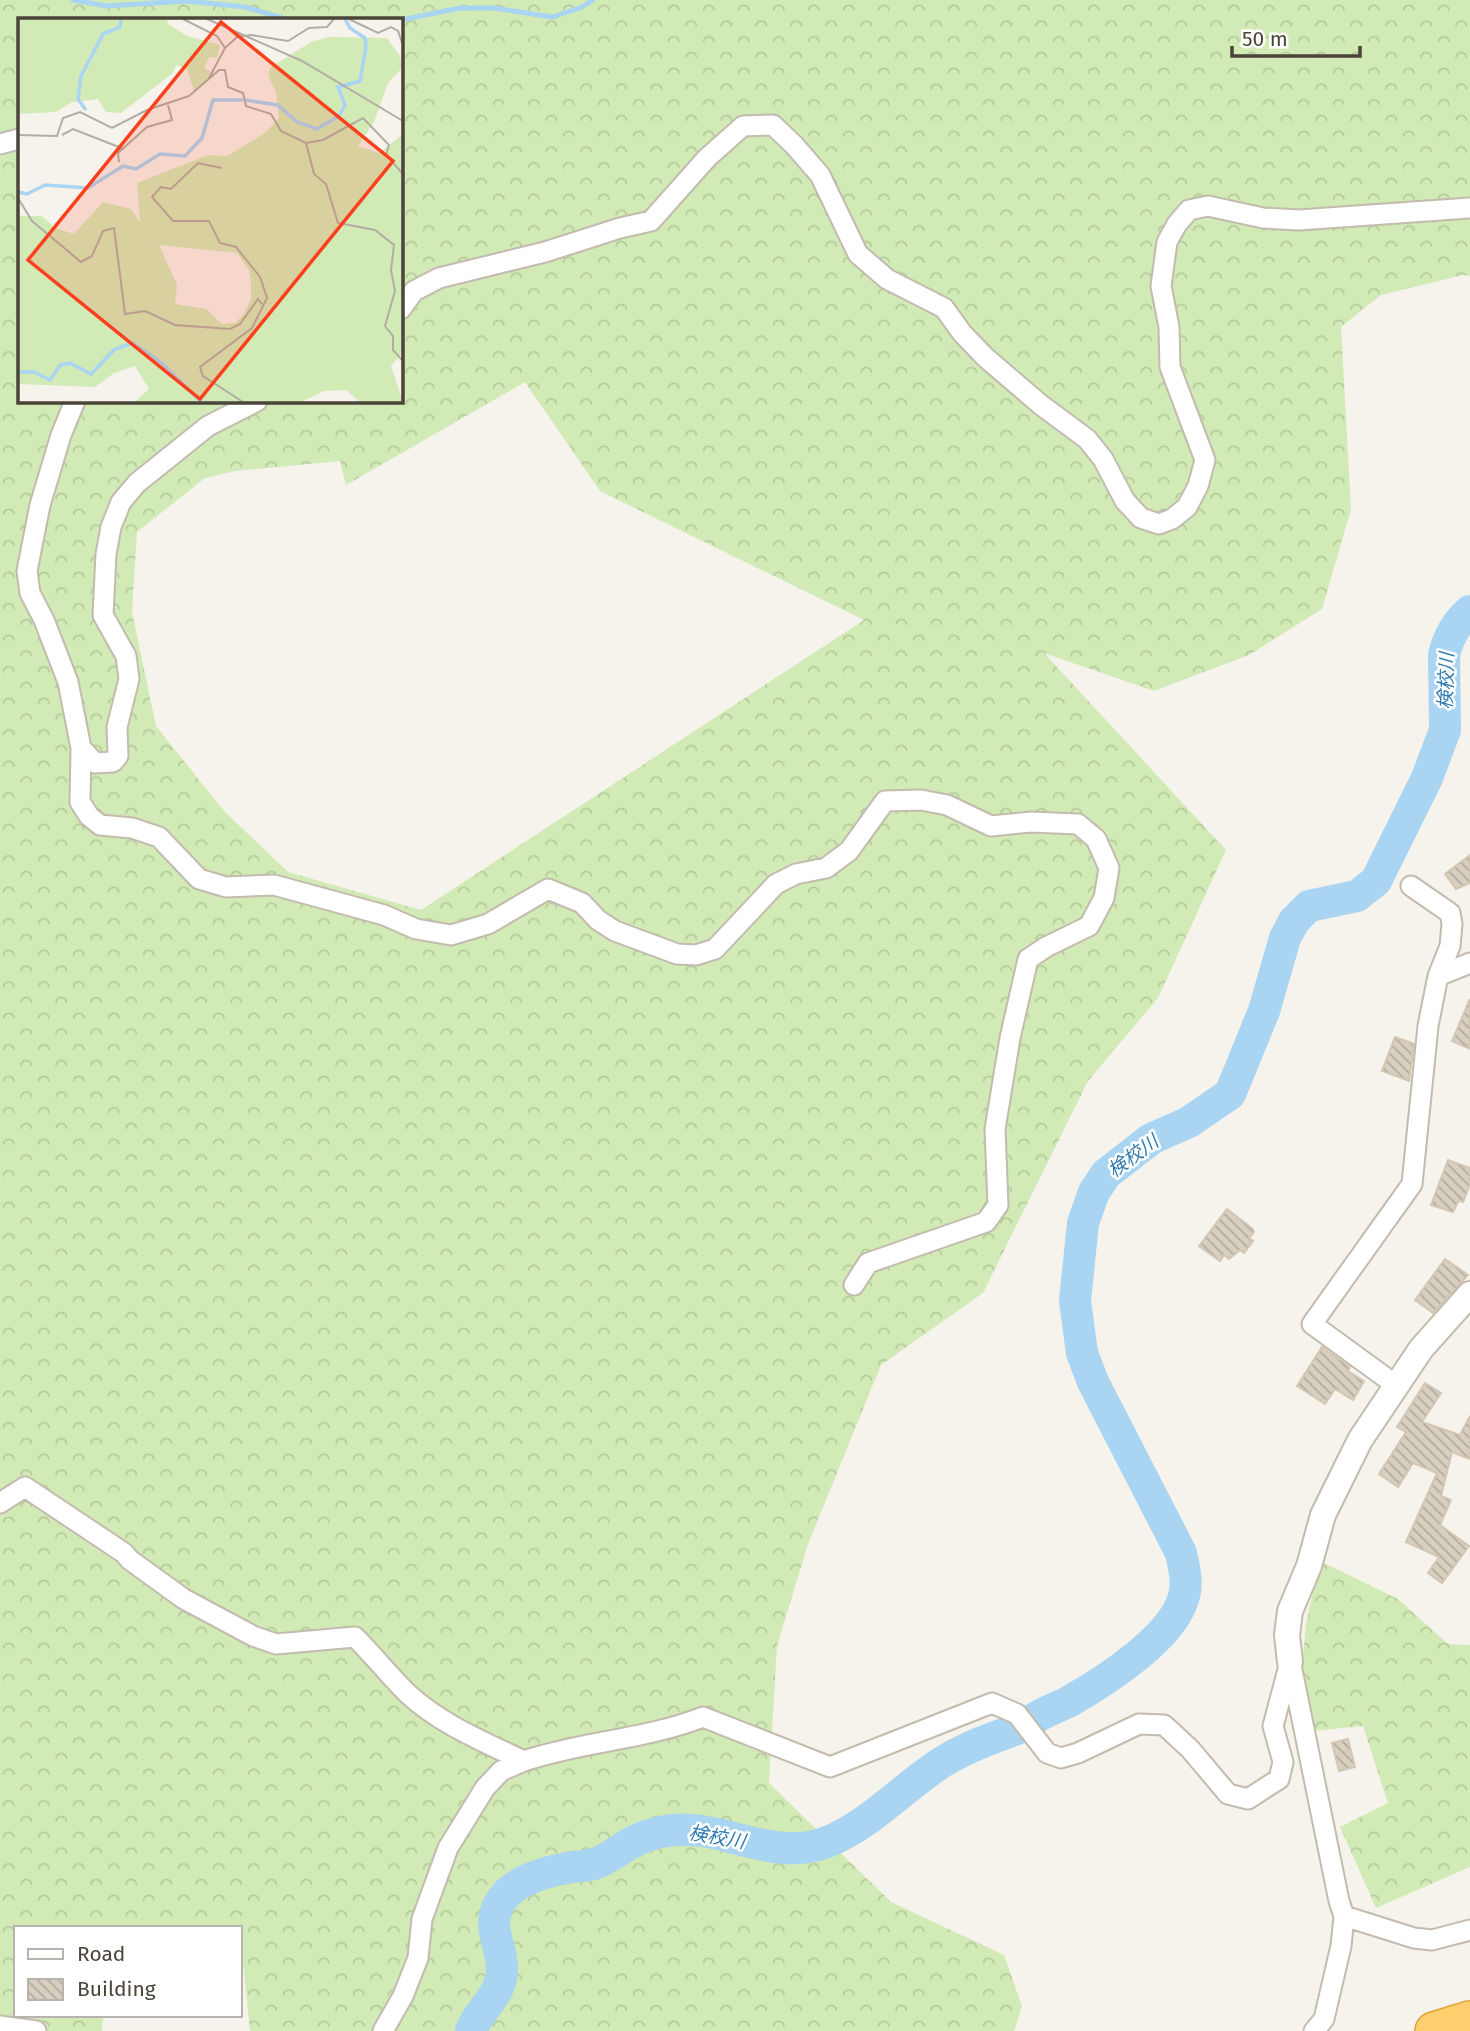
<svg xmlns="http://www.w3.org/2000/svg" width="1470" height="2031" viewBox="0 0 1470 2031" font-family="'Fira Sans','Noto Sans JP',sans-serif">
  <style>
    .forest { fill: url(#forest-crowns); fill-rule: evenodd }
    .lines { fill: none; stroke-linecap: round; stroke-linejoin: round }
    .stream { stroke: #a9d4f2; stroke-width: 5 }
    .river { stroke: #a9d4f2; stroke-width: 32 }
    .building { fill: url(#building-back-hatch); stroke: #d3c7b4; stroke-width: 2 }
    .minor-casing { stroke: #c2bbae; stroke-width: 23 }
    .tertiary-casing { stroke: #c2bbae; stroke-width: 28 }
    .motorway-casing { stroke: #e0a43c; stroke-width: 40 }
    .minor { stroke: #fff; stroke-width: 19 }
    .tertiary { stroke: #fff; stroke-width: 24 }
    .motorway { stroke: #ffcf6e; stroke-width: 37 }
    .labels { text-anchor: middle; dominant-baseline: central; stroke-width: 5; stroke-linejoin: round; paint-order: stroke }
    .water-label { font-size: 19px; font-style: italic; fill: #2e7ab2; stroke: #fff }
    .inset-river { fill: none; stroke: #a9d4f2; stroke-width: 3.5 }
    .inset-road { fill: none; stroke: #b2ada4; stroke-width: 2 }
    .view { fill: #fc3f1d; fill-opacity: 0.15; stroke: #fc3f1d; stroke-width: 3.5 }
    .inset-edge { fill: none; stroke: #4b4439; stroke-width: 3.5 }
  </style>
  <defs>
    <pattern id="forest-crowns" width="20" height="18" patternUnits="userSpaceOnUse" patternTransform="scale(1.75)"><rect width="20" height="18" fill="#d2eab5"/><path d="M2 6a3 3 0 1 1 6 0M12 15a3 3 0 1 1 6 0" fill="none" stroke="#b6ca9c"/></pattern>
    <pattern id="building-back-hatch" width="6" height="6" patternUnits="userSpaceOnUse" patternTransform="scale(1.75)"><rect width="6" height="6" fill="#d8cfc1"/><path d="M-1 5l2 2M0 0l6 6M5-1l2 2" fill="none" stroke="#b1aa9e"/></pattern>
  </defs>
  <rect width="100%" height="100%" fill="#f6f3ec"/>
  <path class="forest" d="M0 0H1470V276L1463 275 1381 295 1341 327 1351 509 1322 609 1249 655 1154 691 1044 653 1226 850 1158 998 1088 1081 983 1293 881 1365 808 1544 777 1646 769 1783 891 1902 1004 1955 1022 2006 1014 2031H250L243 1961H240V1928H16V2015H107L103 2017 102 2031H0ZM19 19H401V401H19ZM525 382 600 491 864 620 421 910 288 872 224 811 156 726 132 612 137 532 205 478 235 471 340 461 346 485Z
    M1320 1561 1398 1599 1448 1644 1470 1645V1867L1376 1908 1340 1827 1388 1803 1363 1726 1313 1731 1302 1666 1306 1624Z"/>
  <g class="lines">
    <path class="stream" d="M73 0 107 6 186 1 245 7 286 19
      M401 20 460 8H493L553 17 582 7 593 0"/>
    <path class="river" d="M1031 1721C1043 1712 1057 1708 1070 1701 1105 1681 1174 1637 1184 1596 1188 1581 1184 1568 1181 1553L1093 1382 1082 1353 1075 1301 1083 1223 1094 1192 1106 1174 1151 1139 1189 1122 1230 1094 1264 1011 1285 938 1294 921 1309 906 1357 896 1376 881 1427 778 1445 730 1444 655C1448 638 1457 622 1470 611
      M471 2031C479 2009 501 1996 502 1971 503 1947 486 1927 499 1904 512 1880 548 1871 573 1867 579 1866 587 1866 594 1864 605 1861 616 1852 626 1846 649 1832 675 1827 702 1831 742 1837 786 1859 827 1842 872 1824 904 1786 944 1761 967 1747 992 1738 1017 1729"/>
  </g>
  <path class="building" d="M1470 855V883L1456 889 1445 874Z
    M1470 999V1049L1452 1041Z
    M1395 1037 1414 1044 1409 1081 1382 1071Z
    M1448 1160 1470 1168V1184L1463 1202 1459 1200 1453 1212 1431 1205Z
    M1227 1209 1253 1229 1254 1232 1249 1238 1253 1241 1244 1253 1240 1250 1229 1259 1224 1255 1220 1261 1199 1246Z
    M1445 1259 1468 1275 1433 1313 1415 1300Z
    M1322 1347 1350 1367 1348 1371 1364 1381 1353 1400 1335 1389 1325 1404 1297 1386Z
    M1425 1383 1441 1393 1422 1422 1460 1435 1470 1416V1459L1452 1452 1441 1496 1451 1500 1440 1525 1469 1546 1442 1583 1428 1573 1439 1557 1406 1542 1437 1473 1413 1463 1398 1487 1379 1474 1406 1432 1397 1427Z
    M1348 1739 1355 1767 1339 1771 1332 1743Z"/>
  <g class="lines">
    <defs>
      <path id="minor" d="M0 144 19 139
        M401 309 414 291 439 278 545 252 620 228 651 221 707 158 743 126 773 125 794 145 820 175 858 254 887 279 944 308 962 333 985 357 1041 405 1087 439 1103 459 1125 501 1141 518 1159 524 1172 519 1187 507 1198 486 1205 460 1170 367 1169 327 1161 286 1167 242 1177 224 1189 210 1208 206 1263 218 1299 220 1470 208
        M75 401 61 435 40 505 27 571 30 593 44 620 68 682 81 748 80 802 89 816 100 825 132 828 159 837 199 879 226 887 274 885 384 915 416 929 451 935 488 924 548 889 582 903 598 920 615 931 677 954 696 955 715 949 776 884 796 874 826 868 849 851 885 801 921 800 947 805 991 826 1031 822 1078 824 1096 839 1109 868 1104 898 1089 926 1046 947 1028 959 1010 1038 995 1129 998 1205 986 1222 868 1263 854 1285
        M81 748 95 763 113 762 118 756 117 727 129 679 126 656 103 615 106 554 111 527 121 502 137 483 208 426 257 401
        M1438 976 1470 963
        M1397 1386 1312 1324 1412 1184 1428 1026 1438 976 1450 946 1452 924 1450 913 1411 886
        M0 1503 25 1487 124 1553 130 1560 184 1599 253 1636 276 1644 355 1637C373 1655 389 1675 407 1693 440 1724 484 1742 524 1761 584 1741 644 1740 703 1717L830 1767 992 1703 1017 1714 1047 1753 1061 1758 1078 1753 1139 1724 1164 1725 1190 1749 1228 1794 1248 1799 1279 1779 1283 1762 1273 1726 1290 1662
        M1291 1665 1339 1901 1344 1916 1341 1946 1324 2019 1314 2031
        M1344 1916 1414 1938 1432 1940 1470 1930
        M0 2026 36 2031
        M383 2031 403 1996 418 1958 422 1919 448 1848 485 1788 501 1771 524 1761"/>
      <path id="tertiary" d="M1290 1662 1287 1635 1290 1611 1309 1566 1323 1515 1360 1440 1421 1349 1470 1294"/>
      <path id="motorway" d="M1434 2031 1470 2020"/>
    </defs>
    <use href="#minor" class="minor-casing"/>
    <use href="#tertiary" class="tertiary-casing"/>
    <use href="#motorway" class="motorway-casing"/>
    <use href="#minor" class="minor"/>
    <use href="#tertiary" class="tertiary"/>
    <use href="#motorway" class="motorway"/>
  </g>
  <g class="labels">
    <g class="water-label">
      <text transform="translate(1446 681) rotate(-88)">検校川</text>
      <text transform="translate(1133 1156) rotate(-36)">検校川</text>
      <text transform="translate(717 1837) rotate(10)">検校川</text>
    </g>
  </g>
  <g transform="translate(18 18)">
    <rect width="385" height="385" fill="#f6f3ec"/>
    <path d="M0 1H149L150 6 169 18 202 27 199 40 191 39 186 50 193 54 188 63 176 73 169 51 158 47 155 55 103 95 88 94 80 81 54 84 38 94 0 96ZM311 19 369 20 382 38 384 50 370 65 356 104 340 128 361 135 385 116V334L373 348 385 384H342L328 372 306 373 283 384H117L131 371 117 348 96 355 77 369 0 366V198H24L37 210 56 216 85 184 113 191 122 204 119 165 190 137 209 138 247 115 261 100 258 74 250 57 253 49 293 24ZM141 227 219 235 231 252 233 265V281L225 297 217 305 204 306 188 291 157 286 159 267Z" fill="#d2eab5" fill-rule="evenodd"/>
    <path class="inset-river" d="M227 82 260 87 279 104 299 111 321 98 327 87 320 69 342 63 348 28 347 20 332 10 327 1M68 92 60 81 63 58 85 16 102 9 103 1M0 174 9 176 27 167 70 170 105 148 118 151 142 136 167 138 184 120 195 82H225M0 354H16L32 362 42 347 52 345 73 356 97 331 115 325 144 345 183 384"/>
    <path class="inset-road" d="M165 1 199 18 207 30M189 1 284 43 385 103M331 1 360 15 373 9 380 13 385 28M190 62 207 30 219 19 233 17 270 23 291 10 309 9 316 1M0 117 39 118 45 100 62 94 94 110 129 92 171 78 201 52H207L210 69 225 75 228 88 253 96 263 113 288 125 296 156 308 166 320 205 357 212 376 227 373 252 377 273 367 308 375 318V332L385 343M44 117 55 111 106 131M288 125 305 122 345 100 371 127 368 137 385 156M101 144 100 135 129 109 154 102 150 87M204 150 180 145 153 171 143 169 134 179 155 203H191L202 225 218 229 242 259 249 280 234 310 182 349 185 358 225 384M0 180 14 203 63 244 74 238 85 213 96 210 107 296 127 293 157 307 212 311 222 306 240 281 244 286"/>
    <path class="view" d="M203 4 375 143 182 381 10 242Z"/>
    <rect width="385" height="385" class="inset-edge"/>
  </g>
  <rect x="14" y="1926" width="228" height="91" fill="#ffffff" stroke="#b7b4b0" stroke-width="2"/>
  <rect x="28" y="1949" width="35" height="10" fill="#ffffff" stroke="#b7b4b0" stroke-width="2"/>
  <text x="77" y="1961" font-size="21" fill="#4b4439">Road</text>
  <rect x="28" y="1979" width="35" height="21" fill="url(#building-back-hatch)" stroke="#b7b4b0" stroke-width="2"/>
  <text x="77" y="1996" font-size="21" fill="#4b4439">Building</text>
  <path d="M1232 46v10h128v-10" fill="none" stroke="#4b4439" stroke-width="3.5"/>
  <text x="1242" y="46" font-size="21" fill="#4b4439" stroke="#ffffff" stroke-width="5" paint-order="stroke">50 m</text>
</svg>
